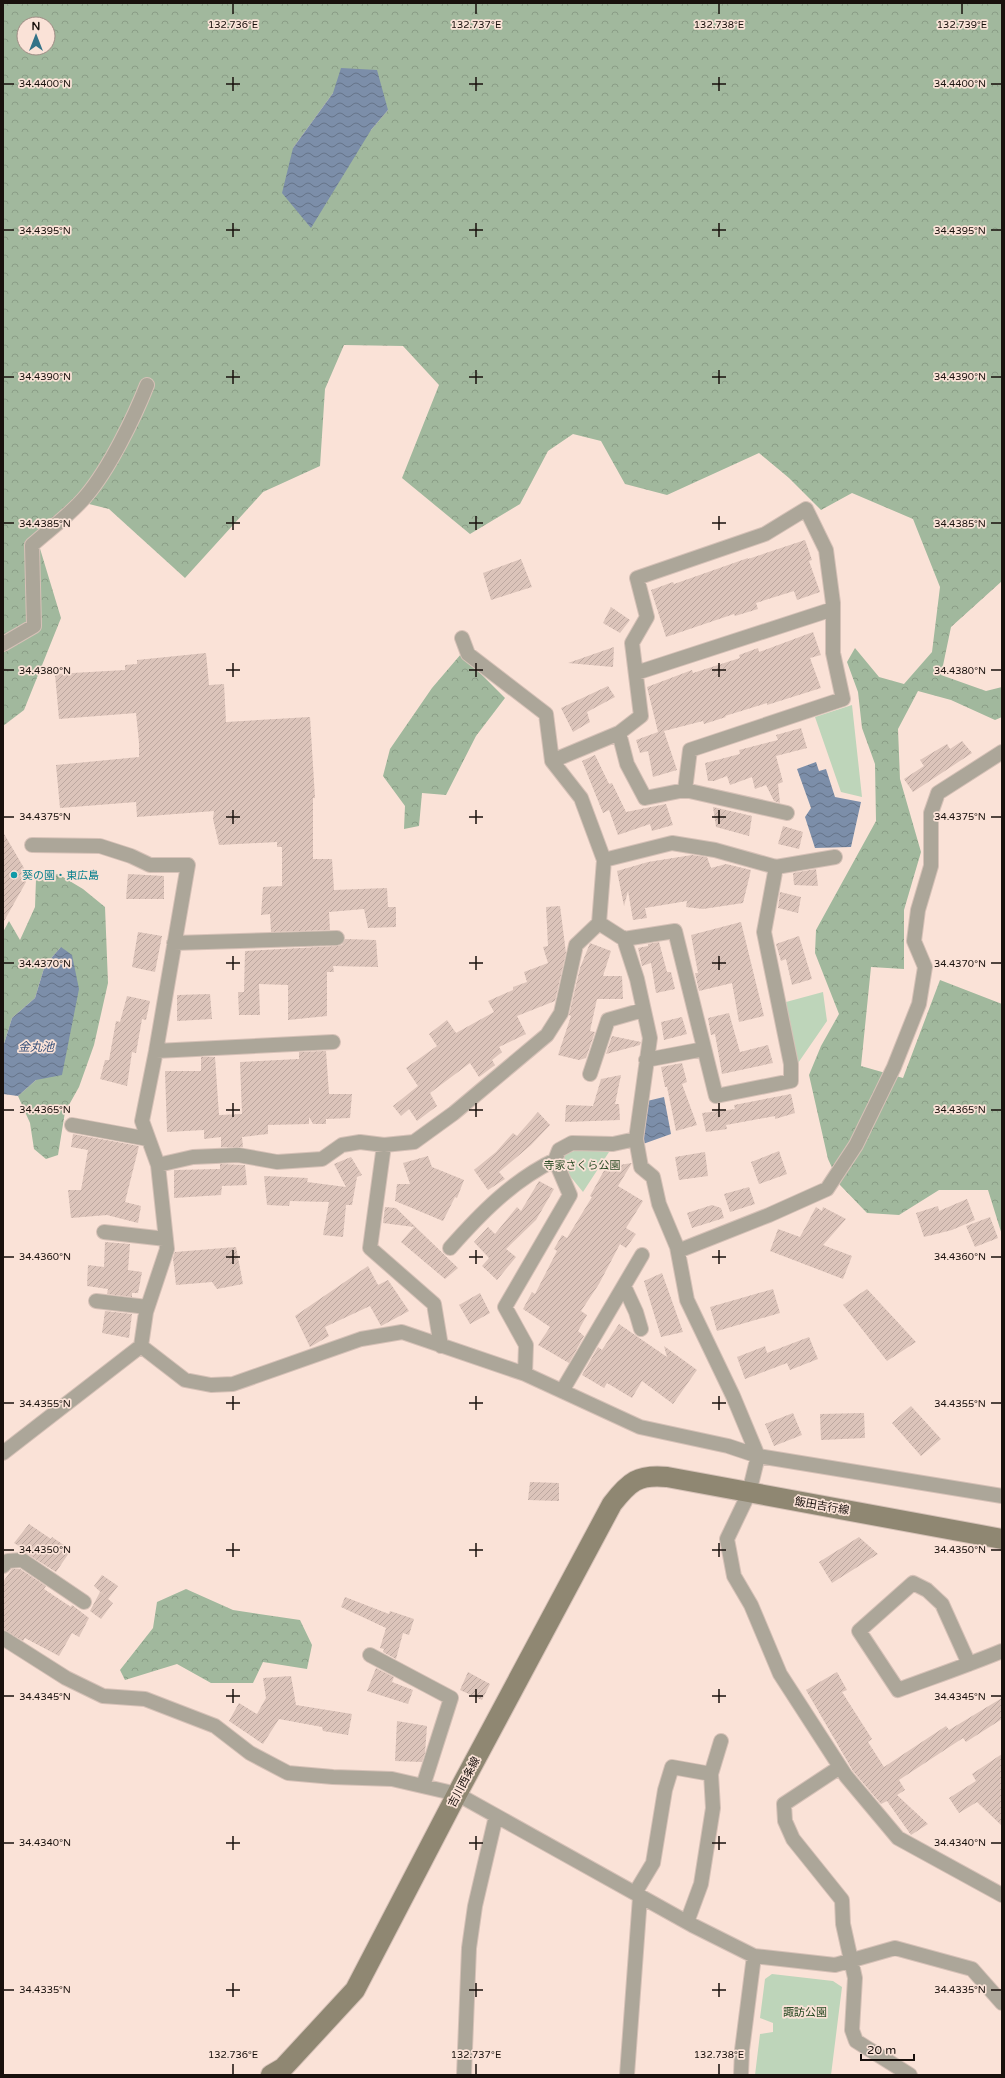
<svg xmlns="http://www.w3.org/2000/svg" width="1005" height="2078" viewBox="0 0 1005 2078" font-family="'Varela Round','Noto Sans JP',sans-serif">
  <style>
    .forest { fill: url(#forest-crowns); fill-rule: evenodd }
    .green { fill: #bed5ba }
    .water { fill: url(#water-waves) }
    .building { fill: url(#building-hatch) }
    .lines { fill: none; stroke-linecap: round; stroke-linejoin: round }
    .street-casing { stroke: #d6c1b7; stroke-width: 16 }
    .secondary-casing { stroke: #d6c1b7; stroke-width: 22 }
    .street { stroke: #aca699; stroke-width: 14 }
    .secondary { stroke: #8f8772; stroke-width: 20 }
    .ticks { fill: none; stroke: #19110d; stroke-width: 1.5 }
    .culture-dot { fill: #0f9aa8; stroke: #fae2d7; stroke-width: 1.5 }
    .labels { text-anchor: middle; dominant-baseline: central; stroke-width: 3.5; stroke-linejoin: round; paint-order: stroke }
    .culture-label { font-size: 11px; fill: #0d838f; stroke: #fae2d7; text-anchor: start }
    .park-label { font-size: 11px; fill: #284a23; stroke: #fae2d7 }
    .street-label { font-size: 11px; fill: #19110d; stroke: #fae2d7 }
    .water-label { font-size: 12px; font-style: italic; fill: #36507a; stroke: #fae2d7 }
    .ticks-label { font-size: 10px; text-anchor: middle; fill: #19110d; stroke: #fae2d7; stroke-width: 3.5; stroke-linejoin: round; paint-order: stroke }
  </style>
  <defs>
    <pattern id="forest-crowns" width="20" height="18" patternUnits="userSpaceOnUse"><rect width="20" height="18" fill="#a1b89d"/><path d="M2 6a3 3 0 1 1 6 0M12 15a3 3 0 1 1 6 0" fill="none" stroke="#8a9d86"/></pattern>
    <pattern id="water-waves" width="16" height="10" patternUnits="userSpaceOnUse"><rect width="16" height="10" fill="#7c8ea9"/><path d="M0 5q4-4 8 0t8 0" fill="none" stroke="#657388"/></pattern>
    <pattern id="building-hatch" width="6" height="6" patternUnits="userSpaceOnUse"><rect width="6" height="6" fill="#dcc4ba"/><path d="M-1 1l2-2M0 6l6-6M5 7l2-2" fill="none" stroke="#bca79f"/></pattern>
  </defs>
  <rect width="100%" height="100%" fill="#fae2d7"/>
  <path class="forest" d="M3 3H1002V581L951 627 941 675 986 691 1002 687V717L995 720 951 700 918 691 898 729 900 779 921 852 904 910V969L871 967 861 1066 903 1078 940 980 1002 1004V1235L988 1190H939L899 1215 867 1213 840 1185 828 1159 809 1075 821 1046 839 1014 815 953 816 930 876 821 875 764 862 728 858 692 847 662 855 648 879 677 904 684 932 652 940 587 913 519 852 493 821 510 789 478 759 453 667 495 625 484 601 441 573 434 548 451 520 504 470 534 402 478 439 385 403 346 344 345 325 389 320 466 263 492 185 578 109 509 89 504 38 542 61 618 24 710 3 726ZM24 24H48V48H24ZM333 93 388 110 371 130 293 148Z
    M461 654 505 698 476 736 446 795 422 793 419 826 404 829 405 806 383 776 390 749 432 688Z
    M58 874 83 889 105 907 108 983 94 1045 79 1087 65 1112 58 1155 46 1159 34 1149 30 1123 18 1096 36 1080 61 947 45 965 35 998 12 1018 3 1047V932L9 921 20 940 35 907 36 879Z
    M186 1589 233 1610 300 1620 312 1645 307 1669 263 1662 253 1683H211L177 1664 125 1680 120 1670 153 1628 157 1602Z"/>
  <path class="green" d="M852 705 862 797 841 792 815 717Z
    M823 992 827 1021 796 1066 786 1002Z
    M579 1150H599L609 1152 583 1192 561 1165 565 1153Z
    M772 1974 833 1981 842 1987 831 2075H755L760 2034 773 2032V2023L760 2018 765 1979Z"/>
  <path class="water" d="M341 68 377 70 388 110 371 130 311 228 282 193 293 148 333 93Z
    M816 762 819 771 826 769 835 797 861 802 851 847 815 848 805 817 811 808 797 769Z
    M61 947 72 955 79 989 62 1075 36 1080 18 1096 3 1094V1047L12 1018 35 998 45 965Z
    M664 1097 671 1134 643 1144 642 1120 647 1101Z"/>
  <path class="building" d="M805 540 812 560 809 561 820 592 797 600 794 591 756 603 758 609 735 616 734 614 666 637 651 590 673 582 674 584 748 558V559Z
    M521 559 532 587 491 600 483 573Z
    M611 607 630 620 620 633 603 623Z
    M813 632 821 655 810 658 821 688 767 705V703L725 716 726 717 704 724 703 721 664 731 677 770 653 777 648 751 640 753 636 740 658 732 647 687 692 670 693 673 740 658 739 655 758 648 759 652Z
    M614 647 613 667 568 663Z
    M206 653 209 685 224 684 226 722 310 717 315 798H313V859H332L334 890 387 888 388 907H396V927L368 928 364 909 329 912 330 930 271 932 270 914 261 915 263 887 282 886V847H277V842L219 845 213 819 214 811 137 817 136 802 60 808 56 765 139 757V743L136 713 59 719 55 674 125 670V665L137 664V660Z
    M608 686 615 697 587 712 590 722 573 732 561 708Z
    M801 728 807 748 776 756 783 782 778 784 780 803 774 801 766 785 755 789 752 777 730 785 727 776 714 781H708L705 763 740 754 739 750 778 740 776 735Z
    M962 741 972 753 913 792 904 779 924 766 920 760 947 744 950 749Z
    M595 755 609 784 612 783 626 812 666 804 673 825 652 831 650 824 618 835 609 810 603 813 582 761Z
    M713 807 752 816 749 836 716 827Z
    M783 826 803 832 799 849 778 844Z
    M3 832 24 868 26 882 3 923Z
    M692 855 707 857 711 868 726 864 751 870 743 903 703 909 686 907 687 901 645 908 647 918 633 920 628 891 624 906 617 871 648 862Z
    M816 869 818 886 794 885 793 873Z
    M128 874 164 876V899H126Z
    M780 892 801 897 798 913 778 908Z
    M560 906 566 953 555 1001 517 1016 526 1034 499 1047 502 1052 492 1060 495 1065 479 1077 470 1063 430 1093 437 1106 417 1121 409 1109 401 1116 393 1106 418 1086 406 1068 437 1046 429 1034 447 1020 456 1033 494 1012 488 1001 513 990V987L527 982 524 972 548 963 543 947 548 946 546 907Z
    M741 922 764 1016 739 1022 732 983 699 991 695 973H698L691 935Z
    M138 932 162 936 155 972 132 967Z
    M799 936 812 979 792 985 786 959 781 961 776 944Z
    M345 939 376 940 378 967 333 966 334 972H327V1016L288 1020V985L259 984 260 1015H239L238 992H244L245 951 337 946 342 945Z
    M659 942 667 972H671L675 989 656 993 651 963 642 966 638 948 648 946V944Z
    M590 943 611 951 603 976H622L623 999H597L590 1031 595 1032 586 1058 579 1060 558 1055 571 1016 569 1015 580 968Z
    M210 994 212 1019 177 1021V995Z
    M127 996 150 1001 146 1020 142 1019 136 1053 132 1052 127 1086 100 1079 105 1060H109L116 1021 120 1022Z
    M729 1013 740 1052 768 1045 773 1063 722 1074 715 1034 711 1035 708 1018Z
    M682 1017 687 1034 664 1040 661 1022Z
    M612 1036 641 1042 640 1045 606 1054Z
    M326 1051 329 1094H352L350 1118 326 1119V1124H313L309 1117V1124L268 1125V1134L242 1137 243 1147H221V1137L204 1139V1130L167 1132 165 1071H201V1057H215L219 1115 242 1114 240 1062 299 1059V1052Z
    M682 1063 687 1082 682 1084 697 1125 676 1131 667 1087H665L661 1067Z
    M621 1075 615 1104H619L620 1120 565 1122 566 1105 593 1106 601 1079Z
    M791 1094 795 1113 775 1119V1116L726 1125 727 1129 706 1132 702 1113 735 1109 734 1105Z
    M538 1112 550 1125 531 1145 499 1172 505 1179 488 1190 474 1170 496 1152 513 1133 517 1136Z
    M73 1134 139 1146 125 1202 141 1206 138 1223 107 1215 71 1218 68 1190H81L88 1150 71 1147Z
    M779 1151 787 1174 759 1184 751 1162Z
    M705 1152 708 1176 679 1180 675 1157Z
    M428 1156 432 1167 464 1180 457 1198 455 1197 443 1221 395 1201 397 1184H410L403 1163Z
    M351 1157 362 1175 357 1177 352 1205H346L343 1237 323 1235 329 1202 290 1201 289 1206 267 1205 264 1176 308 1178 307 1182 346 1187 334 1164Z
    M632 1163 618 1186 643 1201 626 1228 636 1234 626 1248 620 1244 599 1284 581 1311 587 1315 578 1331 584 1336 569 1363 538 1345 550 1327 523 1309 532 1292 535 1294 557 1251 554 1249 562 1235 567 1238 592 1197 590 1196 606 1167Z
    M220 1164 245 1165 247 1185 222 1186 221 1195 174 1198V1170L220 1169Z
    M539 1181 554 1189 536 1220 506 1249 516 1257 497 1280 482 1266 489 1258 474 1242 488 1227 495 1234 517 1207 521 1211Z
    M749 1187 755 1204 730 1212 724 1194Z
    M967 1199 975 1220 952 1230 924 1237 916 1213 938 1206 939 1211Z
    M712 1205 721 1208 724 1218 692 1228 687 1213Z
    M385 1207 396 1208 458 1268 445 1279 401 1242 414 1227 383 1223Z
    M816 1207 822 1211 823 1207 846 1219 823 1245 852 1256 843 1279 770 1251 778 1229 800 1237Z
    M990 1217 998 1238 975 1247 966 1226Z
    M105 1242 130 1244 128 1270 142 1272 138 1293H132V1297L107 1294 108 1289 87 1286 88 1265 104 1267Z
    M236 1247 243 1284 217 1289 212 1282 176 1285 173 1258 175 1252Z
    M368 1266 378 1285 388 1280 409 1311 381 1326 370 1306 325 1327 329 1336 310 1347 295 1316Z
    M662 1273 683 1332 661 1337 644 1281Z
    M773 1289 780 1313 717 1331 710 1307Z
    M867 1289 916 1342 887 1361 843 1305Z
    M480 1293 490 1313 470 1324 459 1305Z
    M105 1311 132 1314 129 1338 102 1333Z
    M619 1324 667 1357 664 1346 697 1370 673 1404 642 1381 632 1398 607 1383 604 1388 582 1375 598 1347 602 1350Z
    M809 1337 818 1359 790 1370 787 1363 745 1379 737 1357 765 1346 767 1353Z
    M911 1406 941 1439 921 1456 892 1423Z
    M793 1413 802 1435 774 1446 765 1424Z
    M864 1413 865 1438 821 1440 820 1414Z
    M530 1482 559 1483V1501L528 1500Z
    M29 1524 51 1539 52 1537 71 1550 56 1572 24 1552 25 1550 14 1543Z
    M859 1537 878 1554 832 1583 819 1562Z
    M12 1569H20L46 1586 44 1589 71 1607 72 1605 89 1618 79 1637 72 1633 59 1656 25 1638 23 1641 3 1629V1582Z
    M102 1575 118 1586 108 1599 113 1603 101 1619 90 1611 100 1592 107 1598 94 1586Z
    M345 1597 389 1614 390 1611 414 1619 409 1635 403 1633 396 1659 383 1652 384 1649 380 1648 386 1628 341 1607Z
    M376 1668 394 1677 392 1682 413 1690 408 1704 367 1691Z
    M468 1672 490 1684 482 1700 460 1690Z
    M837 1672 847 1690 842 1692 872 1739 868 1742 884 1767 946 1726 949 1730 1002 1698V1719L966 1742 963 1738 899 1780 905 1790 897 1795 928 1824 911 1835 887 1801 881 1804 853 1771 806 1690Z
    M291 1676 296 1705 352 1714 348 1735 323 1731 322 1727 279 1719 263 1744 229 1721 239 1703 257 1714 266 1698 263 1678Z
    M397 1721 427 1726 425 1753 422 1762 395 1761Z
    M1002 1754V1826L977 1802 959 1813 949 1798 976 1781 972 1774Z"/>
  <g class="lines">
    <defs>
      <path id="street" d="M3 644 34 626 32 545C50 529 71 514 86 496 109 469 134 418 147 385
        M636 673 833 609
        M619 733 627 764 645 798 685 790 787 813
        M552 761 619 733 641 716 632 643 647 617 637 578 765 534 806 509 826 550 833 603V653L843 699 690 750 685 790
        M604 860 672 843 715 850 776 867 764 932 791 1064V1081L716 1096 675 931 624 939
        M776 867 835 857
        M599 923 624 939 637 979 650 1038 636 1139 641 1167 653 1177 659 1204 677 1247 687 1300 733 1396 758 1456 749 1493 727 1539 734 1576 751 1605 780 1674 846 1776 898 1838 1002 1895
        M174 943 337 938
        M156 1051 333 1042
        M646 1060 704 1049
        M590 1074 608 1020 643 1010
        M72 1125 148 1139
        M384 1145 370 1248 434 1304 441 1346
        M158 1165 193 1157 238 1155 277 1162 322 1159 342 1145 360 1142 384 1145 414 1142 454 1113 547 1035 561 1013 576 945 599 923 604 860 581 798 552 761 546 714 468 654 462 638
        M104 1232 166 1239
        M450 1248C480 1214 513 1180 555 1160
        M678 1251 769 1215 827 1189 856 1145 894 1067 919 1004 925 967 914 941 918 910 931 866V813L938 793 1002 752
        M624 1286 636 1312 641 1329
        M96 1301 147 1307
        M141 1346 185 1380 211 1385 233 1384 361 1339 402 1332 525 1374 640 1427 728 1446 758 1456 1002 1496
        M525 1374 526 1345 505 1307 570 1195 555 1160 559 1150 572 1143 613 1144 636 1139
        M562 1391 642 1255
        M3 1453 141 1346 146 1312 167 1249 158 1165 142 1121 156 1051 188 865H150L131 856 100 846 32 845
        M3 1566 8 1561 22 1560 84 1602
        M3 1638 66 1678 103 1696 145 1699 215 1726 250 1753 288 1773 333 1777 392 1779 457 1794 692 1925 754 1956 835 1965 895 1948 972 1969 1002 2003
        M370 1655 451 1698 423 1786
        M969 1664 942 1604 927 1590 913 1583 859 1631 898 1690C933 1677 968 1665 1002 1651
        M840 1767 784 1804 785 1821 793 1839 842 1900 843 1924 855 1978 852 2030 856 2041 910 2075
        M635 1893 653 1863 665 1790 672 1767 711 1774
        M687 1922 701 1884 713 1808 711 1774 721 1741
        M464 2075 469 1948 475 1906 496 1816
        M627 2075 640 1897
        M741 2075 742 2050 754 1956"/>
      <path id="secondary" d="M271 2075 283 2068 355 1990 457 1794 612 1504C629 1482 638 1474 667 1477L1002 1539"/>
    </defs>
    <use href="#street" class="street-casing"/>
    <use href="#secondary" class="secondary-casing"/>
    <use href="#street" class="street"/>
    <use href="#secondary" class="secondary"/>
  </g>
  <path class="ticks" d="M233 4V14M476 4V14M719 4V14M962 4V14M233 77V91M476 77V91M719 77V91M4 84H14M226 84H240M469 84H483M712 84H726M991 84H1001M233 223V237M476 223V237M719 223V237M4 230H14M226 230H240M469 230H483M712 230H726M991 230H1001M233 370V384M476 370V384M719 370V384M4 377H14M226 377H240M469 377H483M712 377H726M991 377H1001M233 516V530M476 516V530M719 516V530M4 523H14M226 523H240M469 523H483M712 523H726M991 523H1001M233 663V677M476 663V677M719 663V677M4 670H14M226 670H240M469 670H483M712 670H726M991 670H1001M233 810V824M476 810V824M719 810V824M4 817H14M226 817H240M469 817H483M712 817H726M991 817H1001M233 956V970M476 956V970M719 956V970M4 963H14M226 963H240M469 963H483M712 963H726M991 963H1001M233 1103V1117M476 1103V1117M719 1103V1117M4 1110H14M226 1110H240M469 1110H483M712 1110H726M991 1110H1001M233 1250V1264M476 1250V1264M719 1250V1264M4 1257H14M226 1257H240M469 1257H483M712 1257H726M991 1257H1001M233 1396V1410M476 1396V1410M719 1396V1410M4 1403H14M226 1403H240M469 1403H483M712 1403H726M991 1403H1001M233 1543V1557M476 1543V1557M719 1543V1557M4 1550H14M226 1550H240M469 1550H483M712 1550H726M991 1550H1001M233 1689V1703M476 1689V1703M719 1689V1703M4 1696H14M226 1696H240M469 1696H483M712 1696H726M991 1696H1001M233 1836V1850M476 1836V1850M719 1836V1850M4 1843H14M226 1843H240M469 1843H483M712 1843H726M991 1843H1001M233 1983V1997M476 1983V1997M719 1983V1997M4 1990H14M226 1990H240M469 1990H483M712 1990H726M991 1990H1001M233 2064V2074M476 2064V2074M719 2064V2074"/>
  <circle class="culture-dot" cx="14" cy="875" r="4"/>
  <g class="labels">
    <g class="culture-label">
      <text x="22" y="875">葵の園・東広島</text>
    </g>
    <g class="park-label">
      <text x="582" y="1165">寺家さくら公園</text>
      <text x="805" y="2012">諏訪公園</text>
    </g>
    <g class="street-label">
      <text transform="translate(822 1506) rotate(10)">飯田吉行線</text>
      <text transform="translate(464 1782) rotate(-62)">吉川西条線</text>
    </g>
    <g class="water-label">
      <text x="36" y="1047">金丸池</text>
    </g>
  </g>
  <g class="ticks-label">
    <text x="233" y="28">132.736°E</text>
    <text x="476" y="28">132.737°E</text>
    <text x="719" y="28">132.738°E</text>
    <text x="962" y="28">132.739°E</text>
    <text x="45" y="87">34.4400°N</text>
    <text x="960" y="87">34.4400°N</text>
    <text x="45" y="234">34.4395°N</text>
    <text x="960" y="234">34.4395°N</text>
    <text x="45" y="380">34.4390°N</text>
    <text x="960" y="380">34.4390°N</text>
    <text x="45" y="527">34.4385°N</text>
    <text x="960" y="527">34.4385°N</text>
    <text x="45" y="674">34.4380°N</text>
    <text x="960" y="674">34.4380°N</text>
    <text x="45" y="820">34.4375°N</text>
    <text x="960" y="820">34.4375°N</text>
    <text x="45" y="967">34.4370°N</text>
    <text x="960" y="967">34.4370°N</text>
    <text x="45" y="1113">34.4365°N</text>
    <text x="960" y="1113">34.4365°N</text>
    <text x="45" y="1260">34.4360°N</text>
    <text x="960" y="1260">34.4360°N</text>
    <text x="45" y="1407">34.4355°N</text>
    <text x="960" y="1407">34.4355°N</text>
    <text x="45" y="1553">34.4350°N</text>
    <text x="960" y="1553">34.4350°N</text>
    <text x="45" y="1700">34.4345°N</text>
    <text x="960" y="1700">34.4345°N</text>
    <text x="45" y="1846">34.4340°N</text>
    <text x="960" y="1846">34.4340°N</text>
    <text x="45" y="1993">34.4335°N</text>
    <text x="960" y="1993">34.4335°N</text>
    <text x="233" y="2058">132.736°E</text>
    <text x="476" y="2058">132.737°E</text>
    <text x="719" y="2058">132.738°E</text>
  </g>
  <rect width="1005" height="2078" fill="none" stroke="#19110d" stroke-width="8"/>
  <g transform="translate(36 36)"><circle r="19" fill="#fae2d7" stroke="#a08e86"/>
  <path d="M0-3L7 15L0 10L-7 15Z" fill="#347388"/>
  <text y="-6" font-size="11" font-weight="bold" text-anchor="middle" fill="#19110d">N</text>
  </g>
  <path d="M861 2054v6h53v-6" fill="none" stroke="#19110d" stroke-width="2"/>
  <text x="867" y="2054" font-size="12" fill="#19110d" stroke="#fae2d7" stroke-width="3" paint-order="stroke">20 m</text>
</svg>
